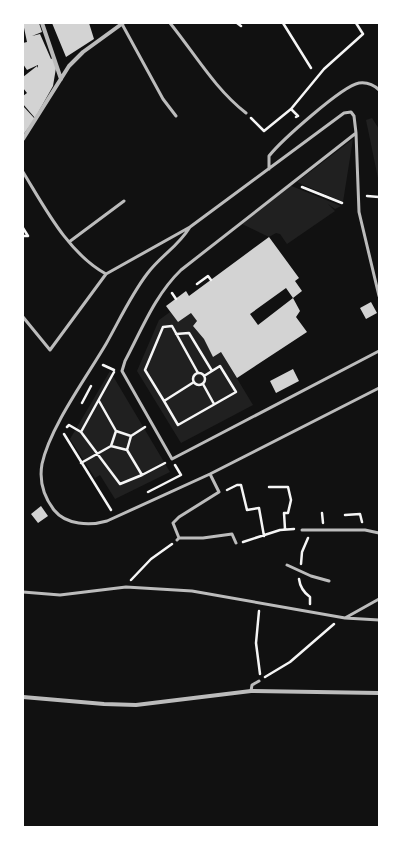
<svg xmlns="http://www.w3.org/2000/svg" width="402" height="850" viewBox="0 0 402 850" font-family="Barlow,sans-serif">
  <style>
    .green { fill: #202020 }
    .building { fill: #d3d3d3 }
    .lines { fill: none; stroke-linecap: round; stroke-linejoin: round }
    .path { stroke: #f5f5f5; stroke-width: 2.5 }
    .service { stroke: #bcbcbc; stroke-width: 3 }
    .minor { stroke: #bcbcbc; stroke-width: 4 }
  </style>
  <rect width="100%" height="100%" fill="#111"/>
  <path class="green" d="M372 118 379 129V183L366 120Z
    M353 139 343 202 297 182Z
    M289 185 341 206 335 209 328 204 335 211 287 244 280 234 276 233 269 237 240 223Z
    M170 312 178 322 191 313 197 321 193 326 204 339 213 357 221 352 253 405 181 443 137 371 159 320Z
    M110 371 170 472 115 499 100 475 95 478 70 439Z"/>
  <path class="building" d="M23 23H39L42 32 32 36 40 34 51 59 53 58 56 68 53 86 35 118 23 104V96L27 93 23 88V77L37 66 38 68V65L27 70 23 64V43L27 42Z
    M52 23H89L94 39 66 57Z
    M23 106 35 119 23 135Z
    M269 237 299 278 295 281 302 291 293 298 286 288 250 314 258 325 293 298 300 311 296 317 307 332 237 378 221 352 213 357 204 339 193 326 197 321 191 313 178 322 166 306 186 291 189 296Z
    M371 302 377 313 366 319 360 308Z
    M293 369 299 381 276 393 270 381Z
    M41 506 48 516 38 523 31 514Z"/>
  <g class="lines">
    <path class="path" d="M237 23 241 26
      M283 23 311 68
      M291 109 298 116 296 117
      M251 118 264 131 291 109 324 69 363 34 356 23
      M302 187 342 203
      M367 196 379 197
      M23 228 28 236H24
      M197 284 208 276 211 280
      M172 293 176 299
      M176 334 189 333 212 371
      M103 365 114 370
      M114 372 81 432 120 484 142 475 165 463
      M193 379a6 6 0 1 1 12 0a6 6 0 1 1-12 0Z
      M194 382 164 401 145 370 163 327 172 326 198 373
      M203 384 214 404
      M99 401 116 431
      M164 401 178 425 236 392 220 366 204 376
      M82 403 91 386
      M67 427 69 425 81 432
      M64 434 111 510
      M131 436 145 427
      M127 450 131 436 116 431 111 446 127 450 142 475
      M81 463 111 446
      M269 487H288L291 500 288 513H284L285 529
      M227 490 237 485H241L247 510 259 508 264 536
      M148 492 181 475 175 465
      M322 513 323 523
      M345 515 360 514 362 522
      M243 542 280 530 294 529
      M301 564 302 552 308 538
      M299 579C300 587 303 592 310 597V604
      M131 580 151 559 172 544
      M259 611 256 643 260 674
      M265 677 290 662 334 624"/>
    <path class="service" d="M170 23C195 54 215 89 246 113
      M122 24 163 99 176 116
      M269 169V156C281 141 342 86 359 83 367 82 374 85 379 90
      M23 172C45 208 68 253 106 274
      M190 227C177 248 161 255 147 274 131 295 119 321 106 344 86 378 50 427 42 464 39 481 44 497 54 510 66 525 90 526 107 521L210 474 379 388
      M69 242 124 201
      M379 296 359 212 356 133 181 270C155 295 142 329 125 361L122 371 172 459 379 351
      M23 317 50 350 106 274 190 227 344 113 351 112 354 116 356 133
      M302 530H365L379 533
      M179 538H203L232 534 236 543
      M177 540 179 538 173 523 179 517 219 492 210 474
      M287 565 311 576 329 581
      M23 592 60 595 126 587 192 591 345 618 379 620
      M345 618 379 599
      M251 691 252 685 259 681"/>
    <path class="minor" d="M42 23 61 79
      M23 139 69 66 83 52 123 23
      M23 697 104 704 136 705 251 691 379 693"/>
  </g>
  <rect width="402" height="850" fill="none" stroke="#ffffff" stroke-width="48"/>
</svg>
